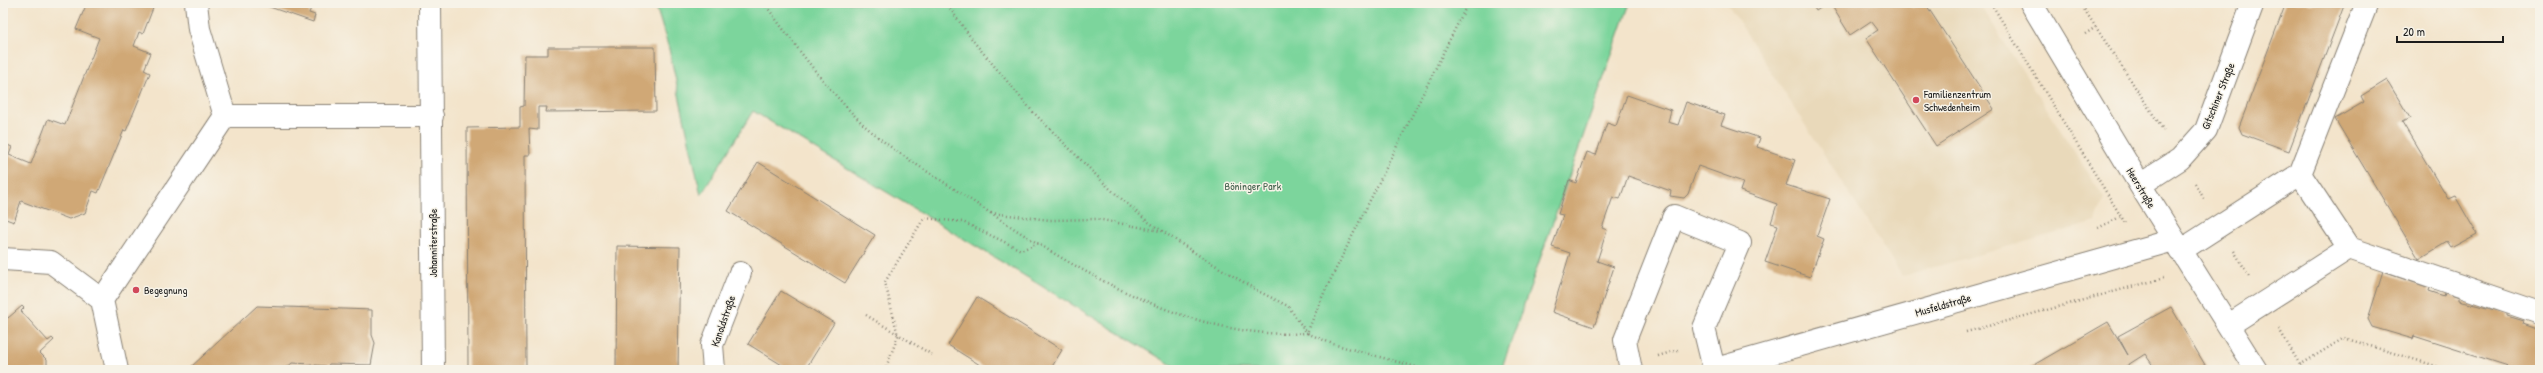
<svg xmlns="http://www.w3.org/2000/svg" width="2543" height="373" viewBox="0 0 2543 373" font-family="'Patrick Hand',sans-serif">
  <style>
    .built { fill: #e9d9ba }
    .green { fill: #7cd59c; stroke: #4c785c }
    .building { fill: #d0a876 }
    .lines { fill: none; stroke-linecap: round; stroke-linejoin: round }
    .minor-casing { stroke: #888074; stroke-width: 24 }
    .path { stroke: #888074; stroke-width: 2.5; stroke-dasharray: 1 3; stroke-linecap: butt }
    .minor { stroke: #fff; stroke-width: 22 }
    .poi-dot { fill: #d1495b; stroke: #f7f3e8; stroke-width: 1.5 }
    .labels { text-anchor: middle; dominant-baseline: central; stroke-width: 3; stroke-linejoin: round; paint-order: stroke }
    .poi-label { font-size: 11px; fill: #1c1c1c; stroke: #f7f3e8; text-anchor: start }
    .street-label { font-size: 11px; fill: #1c1c1c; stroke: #f7f3e8 }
    .park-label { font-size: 11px; fill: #3e5d49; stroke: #f7f3e8 }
  </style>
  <rect width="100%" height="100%" fill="#f7f3e8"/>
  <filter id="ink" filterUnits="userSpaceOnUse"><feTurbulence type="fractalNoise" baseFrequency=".025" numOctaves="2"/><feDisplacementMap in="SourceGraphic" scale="8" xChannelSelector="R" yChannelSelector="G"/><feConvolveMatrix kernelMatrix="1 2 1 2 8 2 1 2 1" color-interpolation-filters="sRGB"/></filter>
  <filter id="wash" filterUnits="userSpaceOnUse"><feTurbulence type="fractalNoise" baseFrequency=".012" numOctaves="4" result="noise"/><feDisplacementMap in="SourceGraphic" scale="16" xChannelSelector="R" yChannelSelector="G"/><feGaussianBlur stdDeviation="0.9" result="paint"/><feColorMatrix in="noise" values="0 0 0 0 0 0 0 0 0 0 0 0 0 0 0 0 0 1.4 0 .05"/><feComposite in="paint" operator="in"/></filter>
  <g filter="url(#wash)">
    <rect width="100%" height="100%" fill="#f3e4cb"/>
    <path class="built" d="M1727 3H1979L2104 198 2096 222 1902 276Z"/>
    <path class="green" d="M655 3H1630L1501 370H1180L753 111 701 195 669 49Z"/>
    <g id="blocks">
      <path class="building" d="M87 3H155L143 34 139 32 134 46 151 53 144 70 150 73 126 131 124 130 98 193 93 191 85 213 69 219 21 201 14 222 3 218V143L12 147 9 155 31 164 48 119 65 125 99 38 76 29Z
        M258 3H313L309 13 315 15 313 22Z
        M1811 3H1828L1816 11Z
        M1830 3H1909L1912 8 1920 3H1925L1994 109 1936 146 1866 38 1878 30 1871 21 1850 35Z
        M2286 3H2345L2289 151 2242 134 2239 127Z
        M548 47H655L656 111 546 112 547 107H538V130L529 129 530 155H525L526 370H468L467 128 520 127V107L524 106 525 55H548Z
        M2387 80 2410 118 2402 122 2448 199 2455 196 2477 234 2451 248 2447 242 2419 259 2335 119 2364 102 2361 96Z
        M1627 95 1671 110 1668 122 1678 125 1686 102 1725 115 1721 125 1760 138 1757 147 1795 160 1786 185 1830 199 1817 236 1824 239 1810 277 1765 262 1778 225 1771 223 1777 204 1740 191 1743 182 1698 166 1688 194 1684 198 1670 196 1671 191 1628 176 1620 199 1613 197 1602 228 1607 230 1597 261 1614 267 1594 327 1552 312 1570 253 1552 247 1563 215 1558 214 1569 180 1576 183 1587 152 1596 155 1607 123 1616 126Z
        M758 162 875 235 845 283 728 211Z
        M617 246 680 247 678 370H616Z
        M2383 272 2430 288 2429 291 2444 296 2445 293 2459 298V301L2507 313V316L2524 321 2523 324 2537 329 2540 328V370H2510L2507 369 2508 366 2414 336 2413 339 2372 327 2368 319Z
        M781 291 834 323 805 370H790L748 344Z
        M977 297 1062 350 1050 370H988L948 345Z
        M22 306 24 308 21 311 48 341 52 338 54 340 40 353 47 360V370H3V312L8 318Z
        M257 306 372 310V335L375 343 371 365 329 364 326 369V366L315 365V369L312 364 292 363 284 370H191V367Z
        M2171 307 2208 370H2156L2145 354 2120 370H2025L2108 322 2128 355 2118 336Z"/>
    </g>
  </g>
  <g filter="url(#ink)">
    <use href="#blocks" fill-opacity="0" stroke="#888074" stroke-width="1"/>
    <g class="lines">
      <defs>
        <path id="minor" d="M196 3 199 29 225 116
          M430 3 433 370
          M2031 3 2140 185 2256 370
          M225 116H432
          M2300 174 2367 3
          M2140 185 2180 159 2206 130 2253 3
          M2349 248 2540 313
          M2180 251 2300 174 2349 248 2229 325
          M3 259 51 262 102 300
          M102 300 225 116
          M102 300 117 370
          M714 370 712 345 740 273
          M1631 370 1625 340 1674 216 1740 243 1704 328 1714 369
          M1712 370 2174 240"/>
      </defs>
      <use href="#minor" class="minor-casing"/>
      <path class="path" d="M764 3C795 45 825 87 862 123 886 147 930 173 959 192 1057 258 1184 343 1307 333L1288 306 1258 291 1195 253 1147 221 1108 187 1033 112 974 42 946 3
        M1991 3 2125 223
        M2080 3 2164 131
        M2085 34 2096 27
        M2195 184 2205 200
        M991 213 1050 220 1097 219 1160 231
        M2098 228 2120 217
        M2234 251 2249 276
        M866 315 934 356
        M2279 329 2303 370
        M1966 332 2164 278
        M1658 356 1678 350
        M2300 365 2344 338 2449 370
        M885 370 898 336 885 282 924 218 963 222 1021 250 1039 243
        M1427 370 1333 344 1307 333 1323 295 1468 3"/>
      <use href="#minor" class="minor"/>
    </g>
  </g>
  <g class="poi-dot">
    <circle cx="1916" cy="100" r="4"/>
    <circle cx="136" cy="290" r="4"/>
  </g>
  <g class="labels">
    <g class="poi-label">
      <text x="1924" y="94">Familienzentrum<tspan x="1924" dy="13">Schwedenheim</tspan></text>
      <text x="144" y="290">Begegnung</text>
    </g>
    <g class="street-label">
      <text transform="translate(2218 96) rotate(-68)">Gitschiner Straße</text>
      <text transform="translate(2141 188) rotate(59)">Heerstraße</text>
      <text transform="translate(433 243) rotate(-90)">Johanniterstraße</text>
      <text transform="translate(1943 305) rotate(-16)">Musfeldstraße</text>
      <text transform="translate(723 321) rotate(-71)">Kanoldstraße</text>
    </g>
    <g class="park-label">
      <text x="1253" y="186">Böninger Park</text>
    </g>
  </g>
  <rect width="2543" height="373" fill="none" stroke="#f7f3e8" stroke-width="16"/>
  <path d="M2397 36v6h106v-6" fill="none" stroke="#1c1c1c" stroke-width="2"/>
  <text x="2403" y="36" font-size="12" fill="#1c1c1c" stroke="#f7f3e8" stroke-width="3" paint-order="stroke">20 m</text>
</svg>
